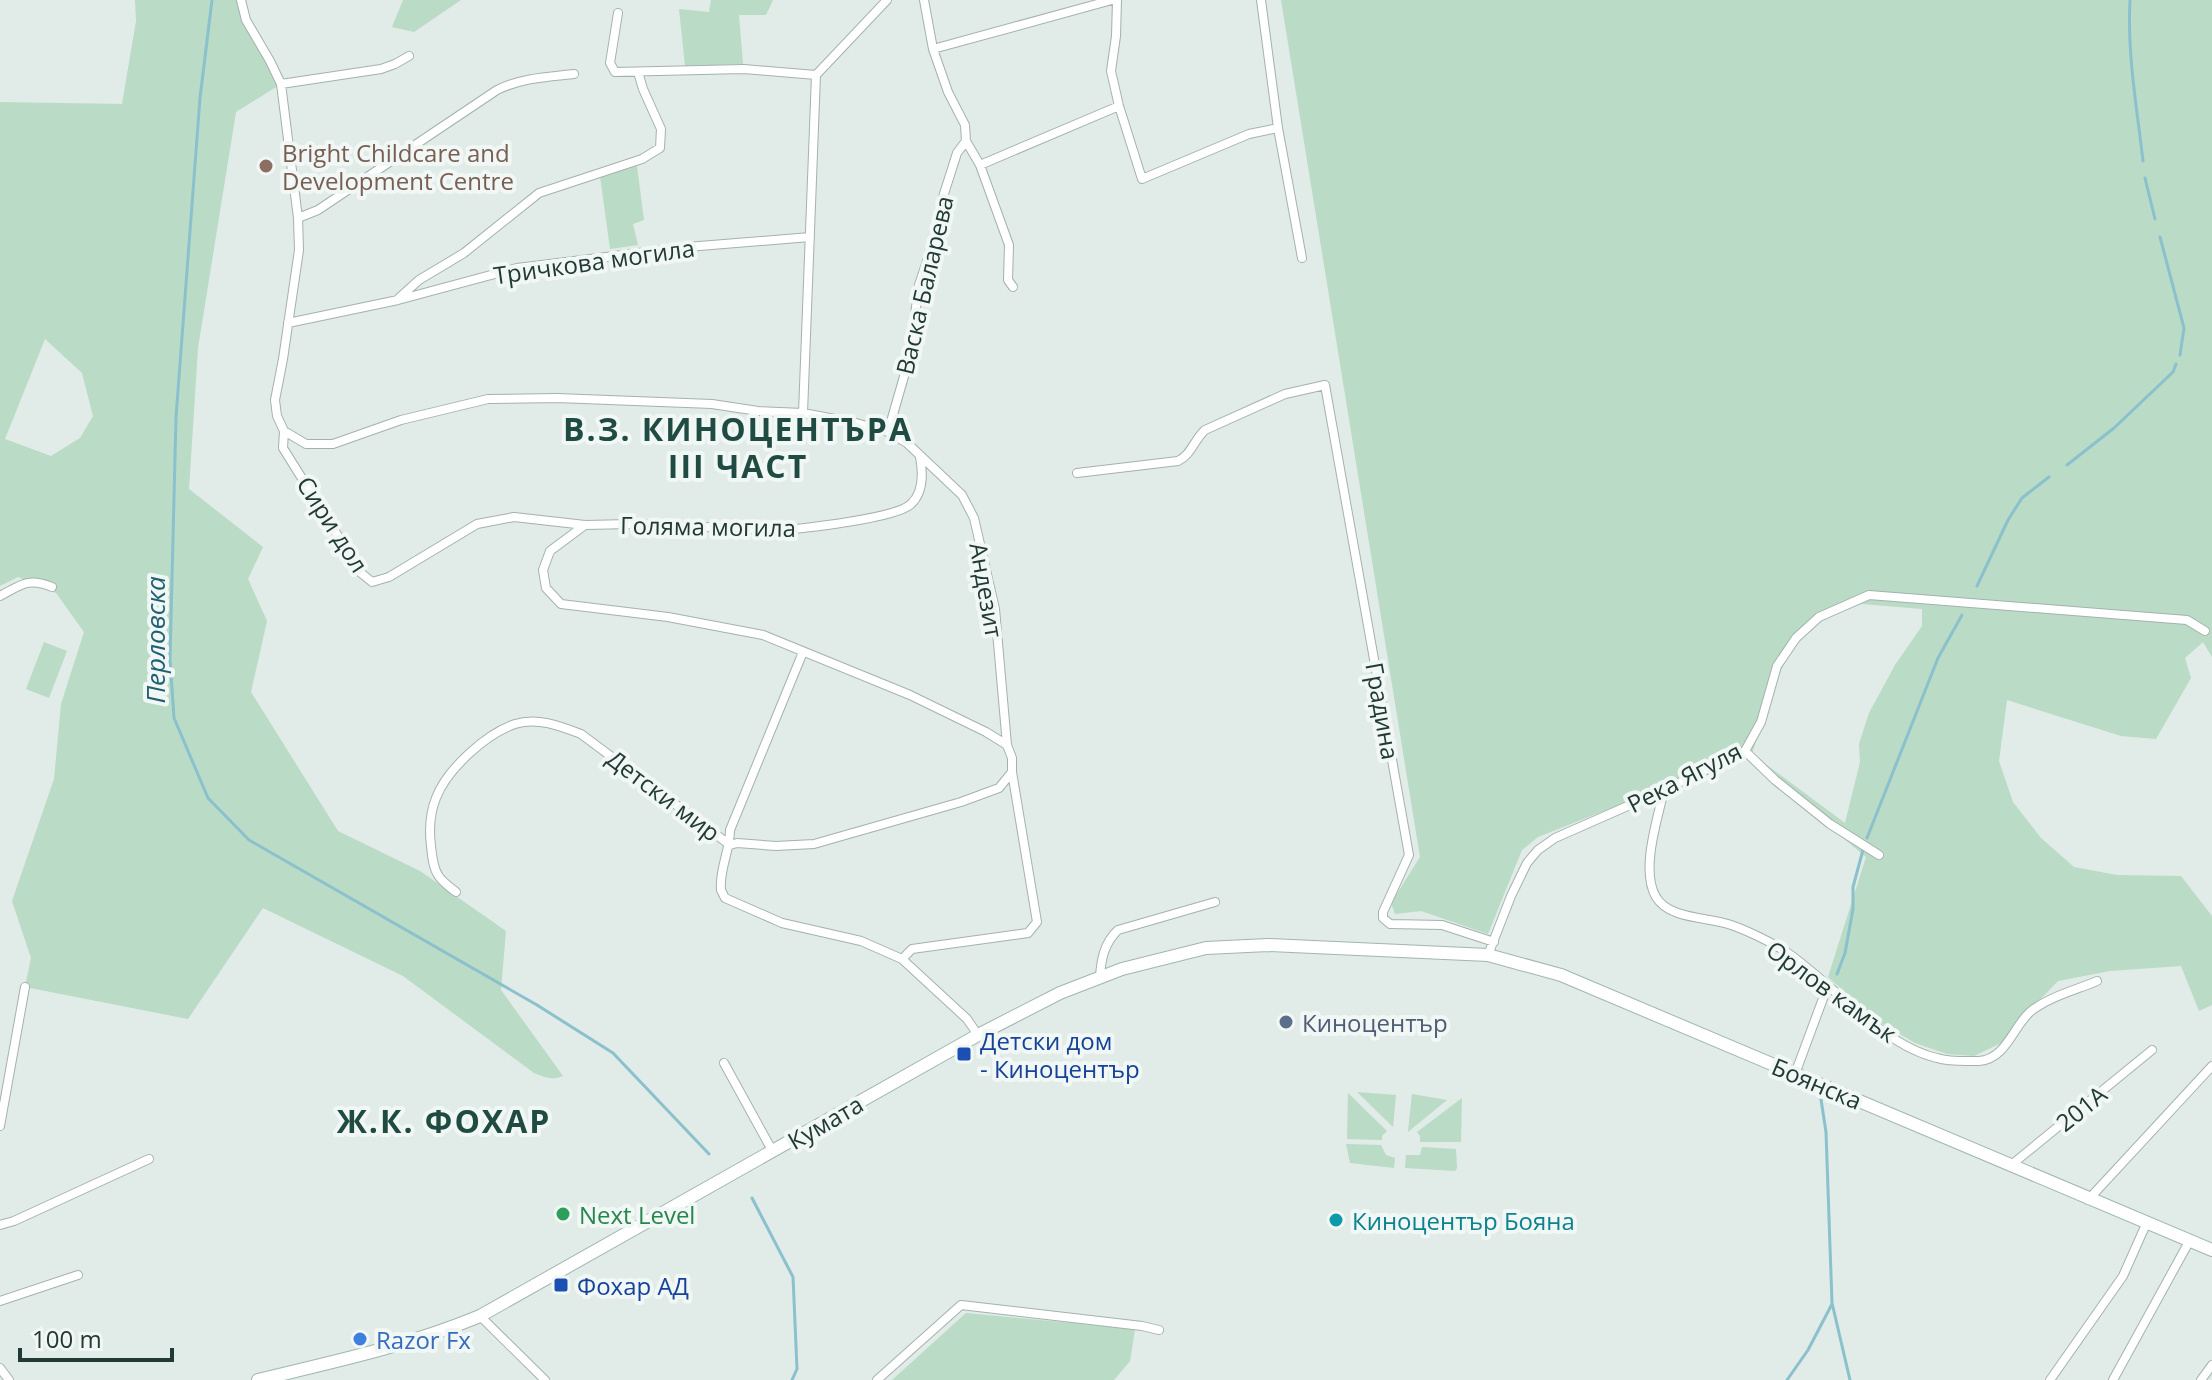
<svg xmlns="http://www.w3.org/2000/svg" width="2212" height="1380" viewBox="0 0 2212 1380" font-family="'Open Sans',sans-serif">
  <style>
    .green { fill: #badbc5; fill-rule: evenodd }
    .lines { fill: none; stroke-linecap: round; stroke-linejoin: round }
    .stream { stroke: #8bc0cd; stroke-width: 3 }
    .street-casing { stroke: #a4b2ae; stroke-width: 10 }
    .secondary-casing { stroke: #a0b6af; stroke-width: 14 }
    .street { stroke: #fff; stroke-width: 8 }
    .secondary { stroke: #fff; stroke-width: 12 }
    .education-dot { fill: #8d6e63; stroke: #f1f7f4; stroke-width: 3 }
    .service-dot { fill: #5c6f8a; stroke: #f1f7f4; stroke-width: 3 }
    .transit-dot { fill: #1a4fb4; stroke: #f1f7f4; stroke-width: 3 }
    .leisure-dot { fill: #2e9e5b; stroke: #f1f7f4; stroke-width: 3 }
    .culture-dot { fill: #0f9aa8; stroke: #f1f7f4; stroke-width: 3 }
    .shop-dot { fill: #3f7fe0; stroke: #f1f7f4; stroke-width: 3 }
    .labels { text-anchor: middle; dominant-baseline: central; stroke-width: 8; stroke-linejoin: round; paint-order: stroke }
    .education-label { font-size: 24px; fill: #785e54; stroke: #f1f7f4; text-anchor: start }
    .street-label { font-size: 24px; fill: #223a35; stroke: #f1f7f4 }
    .service-label { font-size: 24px; fill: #4e5e75; stroke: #f1f7f4; text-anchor: start }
    .transit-label { font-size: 24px; fill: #164399; stroke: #f1f7f4; text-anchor: start }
    .leisure-label { font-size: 24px; fill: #27864d; stroke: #f1f7f4; text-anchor: start }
    .culture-label { font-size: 24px; fill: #0d838f; stroke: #f1f7f4; text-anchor: start }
    .shop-label { font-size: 24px; fill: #366cbe; stroke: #f1f7f4; text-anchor: start }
    .water-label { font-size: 26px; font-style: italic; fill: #1f6173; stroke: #f1f7f4 }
    .district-label { font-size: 32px; font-weight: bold; letter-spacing: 2px; fill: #1f4b42; stroke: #f1f7f4 }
  </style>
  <rect width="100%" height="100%" fill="#e1ebe7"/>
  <path class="green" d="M135 0H241L281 84 236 112 198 348 189 489 263 547 248 579 267 621 251 692 338 831 420 871 506 931 501 990 563 1076C551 1081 545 1077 534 1073L403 976 263 908 188 1019 25 987 31 958 12 901 54 779 61 704 84 632 56 593 18 577 0 586V102L122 104 136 21ZM45 339 82 373 93 416 80 438 51 456 5 439Z
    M403 0H461L414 32 392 27Z
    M711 0H773L766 15H739L743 64 685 66 679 9 709 12Z
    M1281 0H2212V657L2203 642 2185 658 2191 678 2156 739 2121 736 2007 700 1999 761 2013 802 2041 838 2074 867 2117 875 2181 876 2212 916V1005L2199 1011 2181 966 2110 971 2058 981 2019 1021 2001 1043 1974 1056 1947 1054 1915 1043 1876 1020 1828 977 1866 857 1739 752 1629 801 1538 837 1522 850 1488 934 1421 911 1395 914 1391 903 1420 857ZM1862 604 1922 609V626L1895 665 1869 713 1859 744 1860 762 1845 823 1752 754C1765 715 1778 655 1811 629 1826 617 1844 611 1862 604Z
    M637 166 644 220 633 224 638 245 610 249 600 176Z
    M44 642 67 651 49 698 26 689Z
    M1357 1092 1396 1095 1393 1127Z
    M1348 1093 1387 1131 1382 1136V1140L1347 1139Z
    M1412 1094 1447 1100 1408 1132V1131Z
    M1462 1098 1461 1142H1420V1136L1417 1132Z
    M1346 1144 1381 1145 1386 1155 1395 1158 1394 1168 1350 1163Z
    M1422 1147 1456 1149 1457 1168 1455 1171 1405 1168 1406 1155H1420Z
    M966 1313 1135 1329 1130 1361 1114 1380H892Z"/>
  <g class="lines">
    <path class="stream" d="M212 0 200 98 176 417 170 659 174 718 208 798 249 840 537 1005 613 1053 709 1154
      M2130 0C2127 54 2137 108 2143 161
      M2145 178 2155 219
      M2160 237 2184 328 2180 355
      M2067 465 2114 428 2173 372 2176 364
      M1977 586 2008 520 2022 498 2049 477
      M1867 838 1938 658 1962 615
      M1837 974 1845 953 1853 909V887L1863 850
      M1820 1093 1826 1132 1832 1303 1850 1380
      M752 1198 793 1277 797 1369 792 1380
      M1787 1380 1808 1350 1832 1304"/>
    <defs>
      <path id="street" d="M241 0 246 20 270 61 281 84 298 218 299 250 283 359 275 400 277 416 284 431 306 444H333L401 420 488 399 557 398 712 404 758 411 803 413 856 423 888 432 907 443 962 495 974 518 995 609 1007 745
        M924 0 933 49 948 92 965 125 966 141 980 165 1009 245 1008 280 1013 287
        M1117 0 1116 36 1111 71 1119 106 1142 179 1249 134 1278 128
        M1261 0 1278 128 1302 258
        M618 13 610 63 615 72 744 69 816 75
        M933 49 1112 0
        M816 75 887 0
        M281 84 381 69 395 64 409 56
        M980 165 1119 106
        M298 218 318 210 497 90C521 78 547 77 574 74
        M398 299 419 280 464 253 539 193 642 159 660 148 661 129 643 89 638 72
        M288 323 398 300 517 268 687 247 810 237
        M803 413 816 75
        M284 431 283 448 361 573 372 582 389 577 477 524 514 517 585 525 632 524 778 530C801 529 898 518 911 504 924 492 923 473 920 457
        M888 432 909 359 919 285 939 225 943 197 957 153 966 141
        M1077 473 1178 461C1191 455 1194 440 1205 430L1285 394 1325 385 1409 855 1383 912V918L1390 924 1442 925 1494 942
        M585 525 550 551 543 570 546 588 561 604 668 617 763 635 910 695 986 732 1007 745 1012 758V772L1037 922 1028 933 912 949 902 959
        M0 596C21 585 28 577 52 587
        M803 652 730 830C730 851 719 869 721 890L725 898 782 923 861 941 902 959 967 1019 978 1035
        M1745 751 1775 780 1830 824 1879 855
        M1664 790C1658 818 1640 870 1656 897 1669 919 1706 917 1728 924 1744 929 1769 941 1783 950 1792 955 1800 962 1807 968 1845 998 1889 1047 1937 1058 1950 1062 1965 1061 1979 1061 2006 1059 2013 1027 2030 1012 2048 997 2076 990 2097 981
        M730 845 737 843 776 846 814 844 961 802 999 788 1012 772
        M456 892C450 887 442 882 438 875 433 867 432 856 431 846 429 830 430 813 436 798 447 769 486 734 515 724 538 717 560 726 581 734L730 845
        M1488 955 1511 896 1527 863 1538 850 1555 838 1664 790 1745 751 1761 722 1777 666 1796 638 1819 617 1869 595 2187 620 2205 631
        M1100 977C1101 960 1104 943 1118 930L1215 902
        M724 1063 773 1152
        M1795 1074 1828 985
        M0 1126 25 987
        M2010 1166 2152 1050
        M2088 1200 2212 1066
        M0 1225 14 1221 149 1159
        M0 1301 78 1275
        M480 1316 545 1380
        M0 1368 9 1380
        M877 1380 961 1305 1142 1326 1159 1330
        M2050 1380 2123 1276 2147 1222
        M2113 1380 2190 1240
        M2201 1380 2212 1365"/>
      <path id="secondary" d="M258 1380C333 1362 408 1346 480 1316L978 1035 1060 993 1122 969 1206 948 1268 945 1488 955 1561 975 2212 1250"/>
    </defs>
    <use href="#street" class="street-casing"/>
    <use href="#secondary" class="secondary-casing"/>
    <use href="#street" class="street"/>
    <use href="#secondary" class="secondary"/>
  </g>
  <circle class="education-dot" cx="266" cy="166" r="8"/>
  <circle class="service-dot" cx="1286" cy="1022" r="8"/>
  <g class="transit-dot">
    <rect x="956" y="1046" width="16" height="16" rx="4"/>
    <rect x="553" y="1277" width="16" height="16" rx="4"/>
  </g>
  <circle class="leisure-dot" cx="563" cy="1214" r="8"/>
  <circle class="culture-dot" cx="1336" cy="1220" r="8"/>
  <circle class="shop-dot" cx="360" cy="1339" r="8"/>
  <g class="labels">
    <g class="education-label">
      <text x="282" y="152">Bright Childcare and<tspan x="282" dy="28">Development Centre</tspan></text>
    </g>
    <g class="street-label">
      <text transform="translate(594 261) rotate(-8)">Тричкова могила</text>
      <text transform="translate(924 285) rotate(-77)">Васка Баларева</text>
      <text transform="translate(333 524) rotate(57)">Сири дол</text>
      <text transform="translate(708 526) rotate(1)">Голяма могила</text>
      <text transform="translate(987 590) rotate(80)">Андезит</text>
      <text transform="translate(1383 711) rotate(80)">Градина</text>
      <text transform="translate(1684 777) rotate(-27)">Река Ягуля</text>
      <text transform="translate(664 795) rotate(37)">Детски мир</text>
      <text transform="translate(1832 991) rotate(36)">Орлов камък</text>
      <text transform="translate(1817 1083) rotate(23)">Боянска</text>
      <text transform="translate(2081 1108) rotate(-39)">201А</text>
      <text transform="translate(825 1122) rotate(-30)">Кумата</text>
    </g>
    <g class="service-label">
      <text x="1302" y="1022">Киноцентър</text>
    </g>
    <g class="transit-label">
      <text x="980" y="1040">Детски дом<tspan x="980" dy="28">- Киноцентър</tspan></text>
      <text x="577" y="1285">Фохар АД</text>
    </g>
    <g class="leisure-label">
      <text x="579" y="1214">Next Level</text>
    </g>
    <g class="culture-label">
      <text x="1352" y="1220">Киноцентър Бояна</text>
    </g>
    <g class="shop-label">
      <text x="376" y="1339">Razor Fx</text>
    </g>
    <g class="water-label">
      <text transform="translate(155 640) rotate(-90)">Перловска</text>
    </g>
    <g class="district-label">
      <text x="738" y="428">В.З. КИНОЦЕНТЪРА<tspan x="738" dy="37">ІІІ ЧАСТ</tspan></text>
      <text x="444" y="1120">Ж.К. ФОХАР</text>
    </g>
  </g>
  <path d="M20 1348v12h152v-12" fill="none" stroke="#223a35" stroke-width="4"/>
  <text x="32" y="1348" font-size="24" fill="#223a35" stroke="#f1f7f4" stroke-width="6" paint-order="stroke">100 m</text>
</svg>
